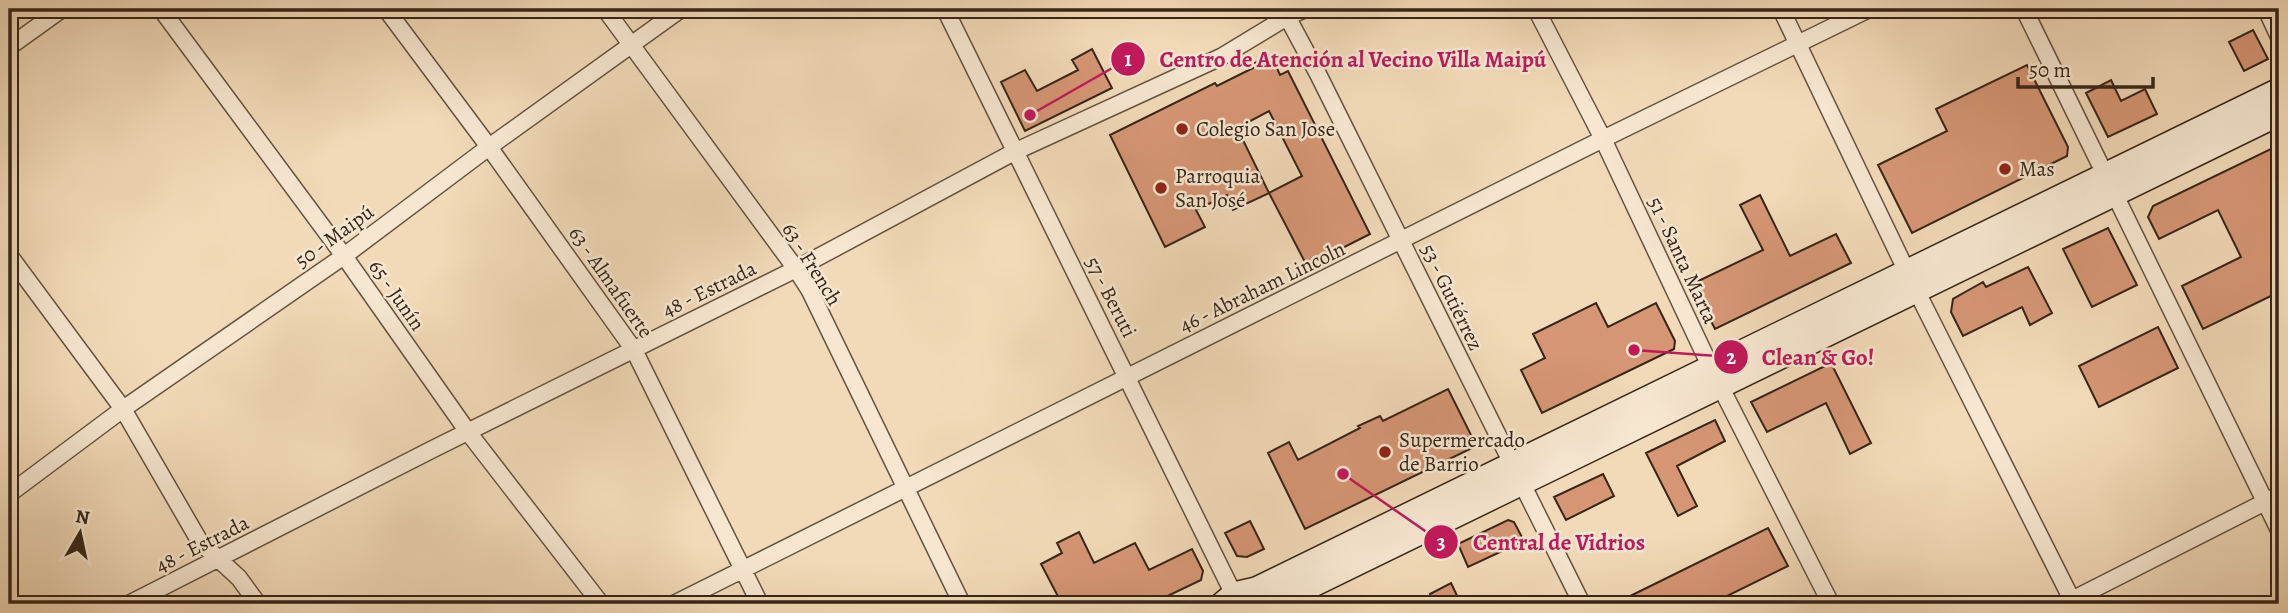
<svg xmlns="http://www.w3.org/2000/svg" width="2288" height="613" viewBox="0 0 2288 613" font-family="Alegreya,serif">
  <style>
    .building { fill: #d69674; stroke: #362518; stroke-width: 2; fill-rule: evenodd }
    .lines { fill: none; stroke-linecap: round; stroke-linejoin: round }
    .minor-casing { stroke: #655240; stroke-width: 19 }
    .secondary-casing { stroke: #362518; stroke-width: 26 }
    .minor { stroke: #f7e7d1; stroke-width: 16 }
    .secondary { stroke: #f7e7d1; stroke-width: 23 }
    .poi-dot { fill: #8f2418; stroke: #f7e7d1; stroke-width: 2.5 }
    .labels { text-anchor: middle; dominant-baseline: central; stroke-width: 5; stroke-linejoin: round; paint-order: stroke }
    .poi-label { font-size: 21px; fill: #362518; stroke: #f7e7d1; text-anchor: start }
    .street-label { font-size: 21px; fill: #362518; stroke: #f7e7d1 }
    .leader { fill: none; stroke: #c2185b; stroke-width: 2.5 }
    .callout-dot { fill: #c2185b; stroke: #f7e7d1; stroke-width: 2.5 }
    .mark-label { font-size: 21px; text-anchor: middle; font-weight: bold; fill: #fff }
    .callout-label { font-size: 23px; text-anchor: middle; font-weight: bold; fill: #c2185b; stroke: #f7e7d1; stroke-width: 5; stroke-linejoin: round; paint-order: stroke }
  </style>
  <rect width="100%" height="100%" fill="#f2dab8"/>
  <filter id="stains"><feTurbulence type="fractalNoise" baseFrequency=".00286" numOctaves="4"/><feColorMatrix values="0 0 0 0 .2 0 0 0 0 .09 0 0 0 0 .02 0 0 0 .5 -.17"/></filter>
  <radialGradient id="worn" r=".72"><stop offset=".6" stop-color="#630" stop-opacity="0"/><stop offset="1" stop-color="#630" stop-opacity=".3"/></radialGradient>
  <path class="building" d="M2253 30 2268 59 2244 71 2229 42Z
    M1092 49 1112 88 1025 131 1001 82 1025 70 1037 91 1078 70 1072 60Z
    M1271 55 1280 75 1288 71 1370 234 1307 266 1269 193 1233 210 1227 195 1196 210 1205 227 1165 247 1110 135 1215 83 1217 86 1257 66 1255 63ZM1269 111 1302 176 1269 193 1237 128Z
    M2027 65 2068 147 2067 156 1912 233 1878 165 1947 131 1936 109Z
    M2111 80 2121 101 2145 89 2157 114 2108 137 2086 93Z
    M2279 145V292L2203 329 2182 286 2241 257 2218 210 2159 239 2148 217 2153 206Z
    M1760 195 1790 256 1836 234 1851 263 1715 329 1692 284 1763 250 1740 205Z
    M2108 228 2137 285 2092 307 2063 249Z
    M2028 267 2052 313 2030 325 2022 307 1963 336 1951 312 1953 299 1983 282 1986 287Z
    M1596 303 1608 327 1656 303 1675 341 1674 349 1542 413 1521 370 1545 358 1533 334Z
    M2158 327 2178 368 2099 407 2079 366Z
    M1831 363 1871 443 1850 454 1826 403 1767 432 1751 402Z
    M1448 389 1474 441 1472 448 1305 529 1268 453 1289 442 1298 460 1360 428 1358 426 1380 416 1383 421Z
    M1715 420 1725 441 1677 466 1697 506 1678 516 1646 453Z
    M1603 474 1614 496 1566 520 1554 497Z
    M1508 520 1514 522 1524 541 1468 567 1458 544Z
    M1250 521 1264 549 1247 557 1237 556 1225 533Z
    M1768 528 1788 566 1711 604H1614Z
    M1079 532 1094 563 1135 543 1149 570 1192 549 1203 571 1201 580 1151 604H1062L1041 564 1062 553 1057 543Z
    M1451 583 1461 604H1435L1430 594Z"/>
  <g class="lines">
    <defs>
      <path id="minor" d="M161 9 344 256 468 432 601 604
        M386 9 489 147 634 350 760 604
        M605 9 796 269 810 291 962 604
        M945 9 1238 603
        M1283 9 1318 74 1582 604
        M1536 9 1603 139 1711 368 1831 604
        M1781 9 1907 272 2074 604
        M2024 9 2279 530
        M2266 9 2279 37
        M9 47 62 9
        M9 255 123 409 200 542 239 578 258 604
        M9 494 123 409 344 256 489 147 681 9
        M129 604 435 448 796 269 1014 152 1221 57 1287 17 1305 9
        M674 604 1603 139 1869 9
        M2064 604 2279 495"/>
      <path id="secondary" d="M1222 604 1234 594 1256 589 2279 90
        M1274 604 2279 114"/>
    </defs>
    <use href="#minor" class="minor-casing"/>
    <use href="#secondary" class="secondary-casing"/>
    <use href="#minor" class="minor"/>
    <use href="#secondary" class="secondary"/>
  </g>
  <g class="poi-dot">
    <circle cx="1182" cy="129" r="7"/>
    <circle cx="2005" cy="169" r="7"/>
    <circle cx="1161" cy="188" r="7"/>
    <circle cx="1385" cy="452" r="7"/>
  </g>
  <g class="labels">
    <g class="poi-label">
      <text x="1196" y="129">Colegio San Jose</text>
      <text x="2019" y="169">Mas</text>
      <text x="1175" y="176">Parroquia<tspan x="1175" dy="24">San José</tspan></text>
      <text x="1399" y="440">Supermercado<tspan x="1399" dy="24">de Barrio</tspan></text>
    </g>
    <g class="street-label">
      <text transform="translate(334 236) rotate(-36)">50 - Maipú</text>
      <text transform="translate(1683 260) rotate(65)">51 - Santa Marta</text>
      <text transform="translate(812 264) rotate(58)">63 - French</text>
      <text transform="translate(611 282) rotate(55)">63 - Almafuerte</text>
      <text transform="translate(1262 287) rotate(-26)">46 - Abraham Lincoln</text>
      <text transform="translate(709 289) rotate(-26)">48 - Estrada</text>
      <text transform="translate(397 295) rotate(55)">65 - Junín</text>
      <text transform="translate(1111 297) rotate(63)">57 - Beruti</text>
      <text transform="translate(1452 297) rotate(64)">53 - Gutiérrez</text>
      <text transform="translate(202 544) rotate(-27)">48 - Estrada</text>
    </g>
  </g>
  <path class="leader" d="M1030 115L1128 59M1634 350L1731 357M1343 474L1441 542"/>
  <g class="callout-dot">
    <circle cx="1030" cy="115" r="7"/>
    <circle cx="1634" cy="350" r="7"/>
    <circle cx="1343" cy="474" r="7"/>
    <circle cx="1128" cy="59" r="18"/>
    <circle cx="1731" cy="357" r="18"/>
    <circle cx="1441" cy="542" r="18"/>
  </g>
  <g class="mark-label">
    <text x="1128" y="66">1</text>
    <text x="1731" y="364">2</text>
    <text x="1441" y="549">3</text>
  </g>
  <g class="callout-label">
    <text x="1353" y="67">Centro de Atención al Vecino Villa Maipú</text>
    <text x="1818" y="365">Clean &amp; Go!</text>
    <text x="1559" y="550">Central de Vidrios</text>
  </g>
  <rect width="2288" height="613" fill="none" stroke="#f2dab8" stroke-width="35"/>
  <rect x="10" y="10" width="2267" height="592" fill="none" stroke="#362518" stroke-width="3.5"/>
  <rect x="18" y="18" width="2253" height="578" fill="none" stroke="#362518" stroke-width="2"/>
  <g transform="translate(80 533) rotate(9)" stroke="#f7e7d1" stroke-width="5" paint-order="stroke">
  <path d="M0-5L12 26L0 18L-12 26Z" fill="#362518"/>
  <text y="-10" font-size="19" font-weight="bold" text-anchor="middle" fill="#362518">N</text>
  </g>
  <path d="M2018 77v10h135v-10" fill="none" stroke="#362518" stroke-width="3.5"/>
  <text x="2029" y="77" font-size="21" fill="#362518" stroke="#f7e7d1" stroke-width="5" paint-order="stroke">50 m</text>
  <rect width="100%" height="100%" filter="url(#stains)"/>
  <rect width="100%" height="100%" fill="url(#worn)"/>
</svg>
